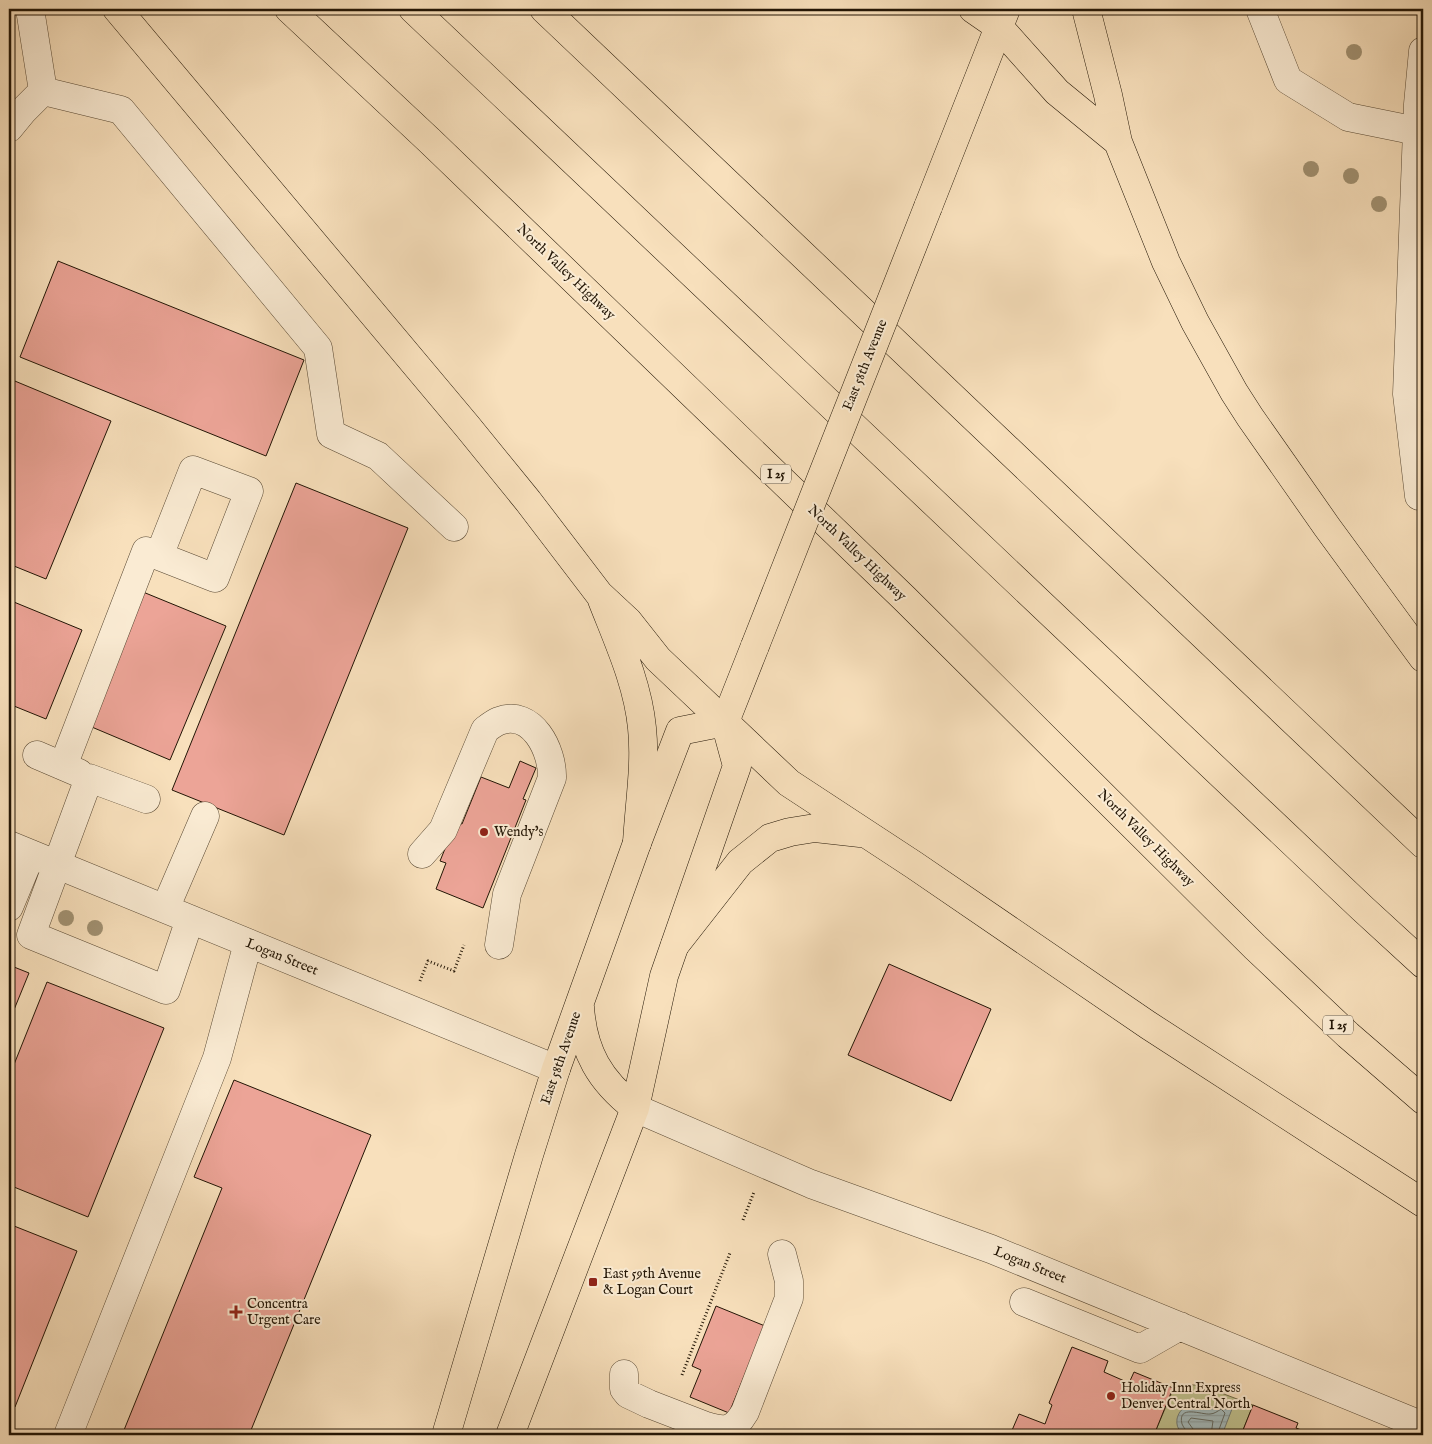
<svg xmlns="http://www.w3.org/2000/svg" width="1432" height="1444" viewBox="0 0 1432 1444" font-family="'IM FELL English',serif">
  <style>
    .pitch { fill: #c0c18e; stroke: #716b4a }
    .water { fill: url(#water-rules); stroke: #6f7873 }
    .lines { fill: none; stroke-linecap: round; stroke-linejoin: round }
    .shore { stroke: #626860; stroke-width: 1 }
    .building { fill: #eca497; stroke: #221505 }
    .minor-casing { stroke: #584833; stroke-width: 29 }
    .major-casing { stroke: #221505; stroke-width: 29 }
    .highway-casing { stroke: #221505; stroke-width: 29 }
    .path { stroke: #221505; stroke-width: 3; stroke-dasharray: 1 2.5; stroke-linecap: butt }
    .minor { stroke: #faebd3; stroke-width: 28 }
    .major { stroke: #f8e0bc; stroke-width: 28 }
    .highway { stroke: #f8e0bc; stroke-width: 28 }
    .major-bridge-casing { stroke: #221505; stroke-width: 29; stroke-linecap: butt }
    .major-bridge { stroke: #f8e0bc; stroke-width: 28 }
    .tree { fill: #a19172 }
    .poi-dot { fill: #8f2418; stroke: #faebd3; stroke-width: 2 }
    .labels { text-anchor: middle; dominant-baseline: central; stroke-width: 4; stroke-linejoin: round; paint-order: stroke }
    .shield { fill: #faebd3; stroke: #635543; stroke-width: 1 }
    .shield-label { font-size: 12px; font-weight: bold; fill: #221505 }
    .street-label { font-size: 14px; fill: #221505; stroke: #faebd3 }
    .poi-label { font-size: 14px; fill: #221505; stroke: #faebd3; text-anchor: start }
  </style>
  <defs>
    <pattern id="water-rules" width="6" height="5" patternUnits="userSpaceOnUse" patternTransform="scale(1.25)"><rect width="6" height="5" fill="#a3babc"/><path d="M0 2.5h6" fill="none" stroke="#8c9fa0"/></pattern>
  </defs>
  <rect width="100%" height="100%" fill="#f8e0bc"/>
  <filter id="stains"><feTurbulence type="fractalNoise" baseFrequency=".004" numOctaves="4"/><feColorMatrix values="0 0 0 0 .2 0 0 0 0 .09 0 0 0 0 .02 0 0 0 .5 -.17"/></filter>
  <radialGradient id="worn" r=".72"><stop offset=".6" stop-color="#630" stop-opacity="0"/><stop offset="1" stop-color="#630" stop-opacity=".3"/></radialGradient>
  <path class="pitch" d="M1192 1385H1200L1253 1405 1241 1435H1158L1156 1430 1173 1390 1179 1392C1181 1386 1186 1386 1192 1385Z"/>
  <path class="water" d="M1219 1403 1232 1409 1222 1435C1207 1435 1174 1442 1177 1419 1178 1414 1181 1409 1186 1407 1199 1402 1207 1417 1219 1403Z"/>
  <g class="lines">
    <path class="shore" d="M1188 1435C1187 1430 1184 1429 1182 1424 1177 1404 1202 1415 1210 1414 1214 1414 1218 1411 1221 1409L1225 1413 1217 1435
      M1194 1435 1193 1429 1188 1422 1191 1418 1213 1421 1211 1435"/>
  </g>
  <path class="building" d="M58 261 304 360 266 456 20 357Z
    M10 379 111 421 46 579 9 564Z
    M296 483 408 528 284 835 172 790Z
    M143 592 226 626 170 760 87 725Z
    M9 600 82 630 46 719 9 704Z
    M520 761 536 768 523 799 526 800 483 908 436 889 446 863 440 861 449 839 458 823 462 824 481 777 509 788Z
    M889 964 991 1009 951 1101 848 1055Z
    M9 965 29 973 9 1022Z
    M47 982 164 1028 88 1217 9 1185V1077Z
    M234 1080 371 1135 249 1435H122L222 1188 194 1177Z
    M9 1224 77 1251 15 1407 9 1405Z
    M716 1306 765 1326 729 1413 690 1397 701 1370 692 1366Z
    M1072 1347 1108 1361 1104 1372 1129 1383 1134 1372 1173 1388 1156 1430 1158 1435H1010L1019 1414 1045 1424 1052 1405 1049 1403Z
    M1253 1405 1298 1423 1296 1428 1314 1435H1241Z"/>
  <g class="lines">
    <defs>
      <path id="minor" d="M30 9 43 91
        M1260 9 1288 80 1348 117 1417 131
        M43 91 121 110 318 348 331 434 378 456 454 527
        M9 128 23 111 43 91
        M1419 496 1407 394 1418 104 1423 51
        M37 755 79 773
        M63 766 146 551 215 578 249 491 193 470 159 556
        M146 799 89 778 31 935 166 990 190 919
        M9 845 556 1069
        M422 854 443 830 485 730C489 727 494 723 499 721 532 708 553 751 552 778L507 894 499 945
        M9 907 31 854
        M165 909 205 816
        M635 1108 811 1184 991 1249 1423 1426
        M1024 1302 1140 1349 1180 1326
        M624 1374V1389L628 1394 649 1404 706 1426C726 1432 734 1431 745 1412L789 1298V1281L782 1254
        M68 1435 217 1058 248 943"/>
      <path id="major" d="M928 207 1006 9
        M580 1007C583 1052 600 1081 635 1108
        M446 1435 529 1155 556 1069 637 843 680 731 725 722
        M510 1435 635 1108 664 976 737 766 725 722 755 646"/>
      <path id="highway" d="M117 9 467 426 528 501 599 594 628 621 658 659 789 783 914 865 1148 1025 1423 1203
        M289 9 430 141 905 599 1255 947 1348 1035 1423 1100
        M413 9 1362 908 1423 964
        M544 9 1423 844
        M973 9 999 27 1057 92 1118 142
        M1086 9 1108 95 1118 142 1166 262 1195 322 1234 392 1250 417 1327 527 1423 658
        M602 600C618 641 638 684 642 728 646 765 639 805 637 843
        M675 945 740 862 770 838 790 832 815 828 860 833"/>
    </defs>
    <use href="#minor" class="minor-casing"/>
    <use href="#major" class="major-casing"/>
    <use href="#highway" class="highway-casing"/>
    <path class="path" d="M420 981 428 961 454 971 464 945
      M743 1220 754 1192
      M682 1375 730 1253"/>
    <use href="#minor" class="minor"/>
    <use href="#major" class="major"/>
    <use href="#highway" class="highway"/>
    <defs>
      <path id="major-bridge" d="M755 646 928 207"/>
    </defs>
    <use href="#major-bridge" class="major-bridge-casing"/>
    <use href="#major-bridge" class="major-bridge"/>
  </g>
  <g class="tree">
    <circle cx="1354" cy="52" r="8"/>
    <circle cx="1311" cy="169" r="8"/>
    <circle cx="1351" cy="176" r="8"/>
    <circle cx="1379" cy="204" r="8"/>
    <circle cx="66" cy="918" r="8"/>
    <circle cx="95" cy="928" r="8"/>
  </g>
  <g class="poi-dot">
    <circle cx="484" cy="832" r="5"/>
    <rect x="588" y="1277" width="10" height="10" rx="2.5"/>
    <path d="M233.5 1304.5h5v5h5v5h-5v5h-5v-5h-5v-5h5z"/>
    <circle cx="1111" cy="1396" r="5"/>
  </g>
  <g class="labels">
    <g class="shield">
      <rect x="761" y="464.5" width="30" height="19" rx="4"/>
      <rect x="1323" y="1015.5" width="30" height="19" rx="4"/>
    </g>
    <g class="shield-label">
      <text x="776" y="474">I 25</text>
      <text x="1338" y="1025">I 25</text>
    </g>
    <g class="street-label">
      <text transform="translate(566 272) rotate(44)">North Valley Highway</text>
      <text transform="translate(865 365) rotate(-68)">East 58th Avenue</text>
      <text transform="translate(857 553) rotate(44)">North Valley Highway</text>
      <text transform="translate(1146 838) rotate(45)">North Valley Highway</text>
      <text transform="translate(282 957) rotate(22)">Logan Street</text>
      <text transform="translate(561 1058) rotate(-71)">East 58th Avenue</text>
      <text transform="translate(1030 1265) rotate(22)">Logan Street</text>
    </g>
    <g class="poi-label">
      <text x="494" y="832">Wendy's</text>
      <text x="603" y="1274">East 59th Avenue<tspan x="603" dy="16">&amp; Logan Court</tspan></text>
      <text x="247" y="1304">Concentra<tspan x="247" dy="16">Urgent Care</tspan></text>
      <text x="1121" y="1388">Holiday Inn Express<tspan x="1121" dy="16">Denver Central North</tspan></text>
    </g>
  </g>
  <rect width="1432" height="1444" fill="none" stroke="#f8e0bc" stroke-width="30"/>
  <rect x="10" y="10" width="1412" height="1424" fill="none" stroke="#221505" stroke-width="2.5"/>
  <rect x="15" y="15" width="1402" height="1414" fill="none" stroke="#221505"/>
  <rect width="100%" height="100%" filter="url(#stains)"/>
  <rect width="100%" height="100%" fill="url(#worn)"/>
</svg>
